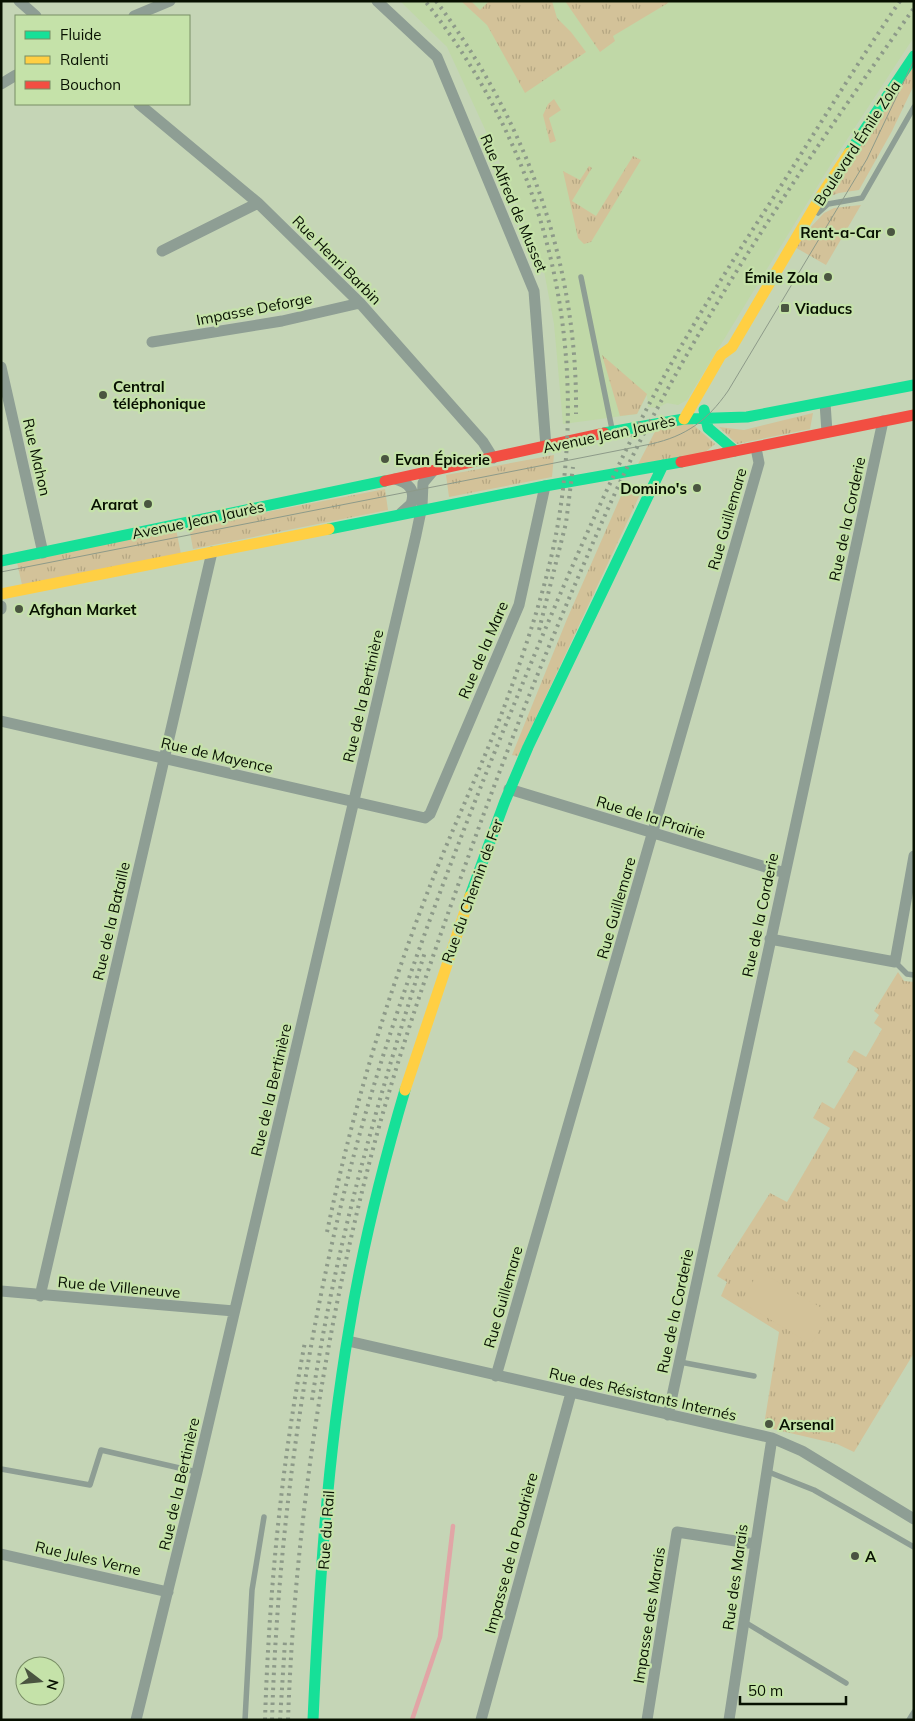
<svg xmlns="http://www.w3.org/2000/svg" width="915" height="1721" viewBox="0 0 915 1721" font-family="Mulish,sans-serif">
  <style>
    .built { fill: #c0d8a7 }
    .grass { fill: url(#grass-tufts) }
    .green { fill: #d3c299 }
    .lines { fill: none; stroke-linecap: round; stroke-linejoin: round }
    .stream { stroke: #e1a5a6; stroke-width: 4.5 }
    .lane { stroke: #8e9e94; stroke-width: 5.5 }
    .street { stroke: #8e9e94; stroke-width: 11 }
    .fast { stroke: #16e098; stroke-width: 11 }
    .slow { stroke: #ffcf43; stroke-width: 11 }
    .jam { stroke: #f24e42; stroke-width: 11 }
    .tram { stroke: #8d9a89; stroke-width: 1 }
    .rail { stroke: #8d9a89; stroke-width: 4; stroke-dasharray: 2.5 5; stroke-linecap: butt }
    .poi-dot { fill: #4a5540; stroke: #c5e2a9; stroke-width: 2 }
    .labels { text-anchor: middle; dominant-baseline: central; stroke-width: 4.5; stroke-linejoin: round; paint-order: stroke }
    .street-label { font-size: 15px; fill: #071000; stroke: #c5e2a9 }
    .poi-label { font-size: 15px; font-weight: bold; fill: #071000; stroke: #c5e2a9; text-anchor: start }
  </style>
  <defs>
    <pattern id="grass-tufts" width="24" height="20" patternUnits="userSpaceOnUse" patternTransform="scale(1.25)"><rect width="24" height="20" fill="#d3c299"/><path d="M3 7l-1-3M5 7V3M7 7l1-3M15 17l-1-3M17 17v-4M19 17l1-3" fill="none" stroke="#b4a682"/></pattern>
  </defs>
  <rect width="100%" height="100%" fill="#c5d5b6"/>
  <path class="built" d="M400 1H914V37L831 164 687 400 678 405 667 403 657 408 648 407 647 395 637 414 563 424 554 324 544 271 495 151 447 47Z"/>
  <path class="grass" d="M461 1H471L480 10 489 1H552L557 18 571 32 586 52 525 93 487 25Z
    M565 1H668V3L613 36 615 41 600 52Z
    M914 65V85L892 131 859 190 839 193 825 198Z
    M554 99 561 110 549 118 556 141 550 143 543 115 548 104Z
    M633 156 641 160 591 242 584 244 578 238 563 171 580 180 589 166 592 168 572 201 596 216Z
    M861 205 826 265 793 246 824 213 834 208Z
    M602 355 647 394 637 414 620 416Z
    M813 413 810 429 737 444 719 427 744 430Z
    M687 419 715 444 696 460 635 470 660 422Z
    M554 455 552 477 449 497 446 475Z
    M644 486 518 756 512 755 567 619 624 489Z
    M385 489 388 510 193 549 189 527Z
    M176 529 181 554 22 585 17 562Z
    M898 972 904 981 914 982V1353L854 1452 837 1444 773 1429 774 1421 765 1419 779 1332 721 1296 727 1282 717 1276 770 1193 787 1202 830 1128 813 1118 822 1102 834 1109 858 1069 847 1062 854 1050 866 1057 882 1029 874 1023 879 1015 874 1011Z"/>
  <path class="green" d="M759 1271 830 1313 811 1344 741 1302Z"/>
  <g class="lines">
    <path class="stream" d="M412 1720 440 1637 453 1526"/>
    <path class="lane" d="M818 213 828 204 862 198 914 107
      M581 277 612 429
      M895 962 907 974 914 975
      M680 1362 754 1376
      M1 1469 90 1485 101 1450 197 1472
      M766 1471 814 1490 914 1547
      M743 1621 846 1683
      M245 1720 252 1590 264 1517
      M909 1720 914 1712"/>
    <path class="street" d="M19 1 36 16
      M377 1 437 57 534 291 546 447
      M134 16 170 1
      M1 84 16 75
      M139 104 258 203 360 303 483 442 493 458
      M162 251 258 203
      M152 342 282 321 360 303
      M1 367 43 553
      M825 403 827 432
      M395 479C409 483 416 490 411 504L401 513
      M1 606V609
      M1 721 425 818 430 814 519 605 545 486
      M509 789 785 873
      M770 939 895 962 914 856
      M1 1291 234 1311
      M40 1296 212 552
      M348 1341 772 1438 802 1451 914 1519
      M496 1376 759 463 756 448
      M668 1415 883 421
      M1 1554 168 1592
      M136 1720 197 1472 416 535 422 506 423 483 433 471
      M481 1720 571 1393
      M647 1720 677 1532 755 1544
      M729 1720 772 1438"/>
    <path class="fast" d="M849 153 914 56
      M704 410 708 428 735 451
      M604 433 684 419 747 417 914 385
      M329 529 545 486 681 462
      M1 561 385 481
      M470 896 505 801 528 747 663 465
      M313 1720C319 1589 327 1458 349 1329 362 1248 382 1168 405 1090"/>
    <path class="slow" d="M684 419 721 355 732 347 822 194 849 153
      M1 594 329 529
      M405 1090 470 896"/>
    <path class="jam" d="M681 462 914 415
      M385 481 604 433"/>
    <path class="tram" d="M1 572 651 444C686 436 707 421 728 391L867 159 914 60"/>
    <path class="rail" d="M436 1C526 121 578 263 576 414
      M539 630 566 523 573 467
      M327 1232C351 1118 383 1008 425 899 451 830 484 763 509 694 530 635 551 572 560 511 588 326 541 148 425 1
      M312 1400C335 1247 378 1099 425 952
      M265 1720C269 1594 281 1466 305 1342
      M272 1720C278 1525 306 1328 358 1140 393 1014 439 892 487 771 531 662 576 552 628 446 671 357 725 272 779 189 819 126 858 62 900 1
      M280 1720 285 1641
      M288 1720C295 1522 325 1325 377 1134 407 1026 445 921 483 816 514 732 547 649 583 566 606 512 630 458 658 407 731 270 824 135 914 8"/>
  </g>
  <g class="poi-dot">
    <circle cx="891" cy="232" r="5"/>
    <circle cx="828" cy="277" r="5"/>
    <rect x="780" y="303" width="10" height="10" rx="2.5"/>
    <circle cx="103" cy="395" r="5"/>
    <circle cx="385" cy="459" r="5"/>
    <circle cx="697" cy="488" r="5"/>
    <circle cx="148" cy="504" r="5"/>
    <circle cx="19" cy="609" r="5"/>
    <circle cx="769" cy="1424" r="5"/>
    <circle cx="855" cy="1556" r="5"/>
  </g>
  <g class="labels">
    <g class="street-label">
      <text transform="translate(857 143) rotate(-57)">Boulevard Émile Zola</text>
      <text transform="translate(514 203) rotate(67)">Rue Alfred de Musset</text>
      <text transform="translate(337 260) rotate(45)">Rue Henri Barbin</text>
      <text transform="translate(254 309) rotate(-11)">Impasse Deforge</text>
      <text transform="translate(609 434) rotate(-12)">Avenue Jean Jaurès</text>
      <text transform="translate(37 457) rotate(77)">Rue Mahon</text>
      <text transform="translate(727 519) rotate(-74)">Rue Guillemare</text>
      <text transform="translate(847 519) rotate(-78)">Rue de la Corderie</text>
      <text transform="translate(198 520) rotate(-12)">Avenue Jean Jaurès</text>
      <text transform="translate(483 650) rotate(-67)">Rue de la Mare</text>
      <text transform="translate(363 696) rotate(-77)">Rue de la Bertinière</text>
      <text transform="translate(217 755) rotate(13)">Rue de Mayence</text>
      <text transform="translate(651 817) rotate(17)">Rue de la Prairie</text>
      <text transform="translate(472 891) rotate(-70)">Rue du Chemin de Fer</text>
      <text transform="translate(616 908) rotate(-74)">Rue Guillemare</text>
      <text transform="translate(760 915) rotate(-78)">Rue de la Corderie</text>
      <text transform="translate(111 921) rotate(-77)">Rue de la Bataille</text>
      <text transform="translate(271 1090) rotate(-77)">Rue de la Bertinière</text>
      <text transform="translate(119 1287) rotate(5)">Rue de Villeneuve</text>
      <text transform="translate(503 1297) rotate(-74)">Rue Guillemare</text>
      <text transform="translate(675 1311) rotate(-78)">Rue de la Corderie</text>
      <text transform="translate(643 1394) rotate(13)">Rue des Résistants Internés</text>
      <text transform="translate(179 1484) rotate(-77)">Rue de la Bertinière</text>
      <text transform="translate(326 1530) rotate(-86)">Rue du Rail</text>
      <text transform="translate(511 1553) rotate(-75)">Impasse de la Poudrière</text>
      <text transform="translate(88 1558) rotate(13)">Rue Jules Verne</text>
      <text transform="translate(735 1577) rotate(-82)">Rue des Marais</text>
      <text transform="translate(649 1615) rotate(-81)">Impasse des Marais</text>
    </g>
    <g class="poi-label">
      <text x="881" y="232" text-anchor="end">Rent-a-Car</text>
      <text x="818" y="277" text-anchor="end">Émile Zola</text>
      <text x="795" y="308">Viaducs</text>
      <text x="113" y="386">Central<tspan x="113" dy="17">téléphonique</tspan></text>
      <text x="395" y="459">Evan Épicerie</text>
      <text x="687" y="488" text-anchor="end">Domino's</text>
      <text x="138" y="504" text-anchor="end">Ararat</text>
      <text x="29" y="609">Afghan Market</text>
      <text x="779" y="1424">Arsenal</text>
      <text x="865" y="1556">A</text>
    </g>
  </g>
  <rect width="915" height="1721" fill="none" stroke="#071000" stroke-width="5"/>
  <rect x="15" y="15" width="175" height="90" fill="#c5e2a9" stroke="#798e65"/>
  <rect x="25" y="31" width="25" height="8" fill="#16e098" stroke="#798e65"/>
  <text x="60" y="40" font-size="15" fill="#071000">Fluide</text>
  <rect x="25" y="56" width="25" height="8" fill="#ffcf43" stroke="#798e65"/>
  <text x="60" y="65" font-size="15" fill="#071000">Ralenti</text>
  <rect x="25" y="81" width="25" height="8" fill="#f24e42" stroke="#798e65"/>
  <text x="60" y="90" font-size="15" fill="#071000">Bouchon</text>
  <g transform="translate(40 1681) rotate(106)"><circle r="24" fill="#c5e2a9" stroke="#798e65"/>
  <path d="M0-4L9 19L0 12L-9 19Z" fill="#4a5540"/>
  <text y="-8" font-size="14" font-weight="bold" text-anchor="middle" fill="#071000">N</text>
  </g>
  <path d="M740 1696v8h106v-8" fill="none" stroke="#071000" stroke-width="2.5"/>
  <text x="748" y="1696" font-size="15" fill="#071000" stroke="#c5e2a9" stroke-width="4" paint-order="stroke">50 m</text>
</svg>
